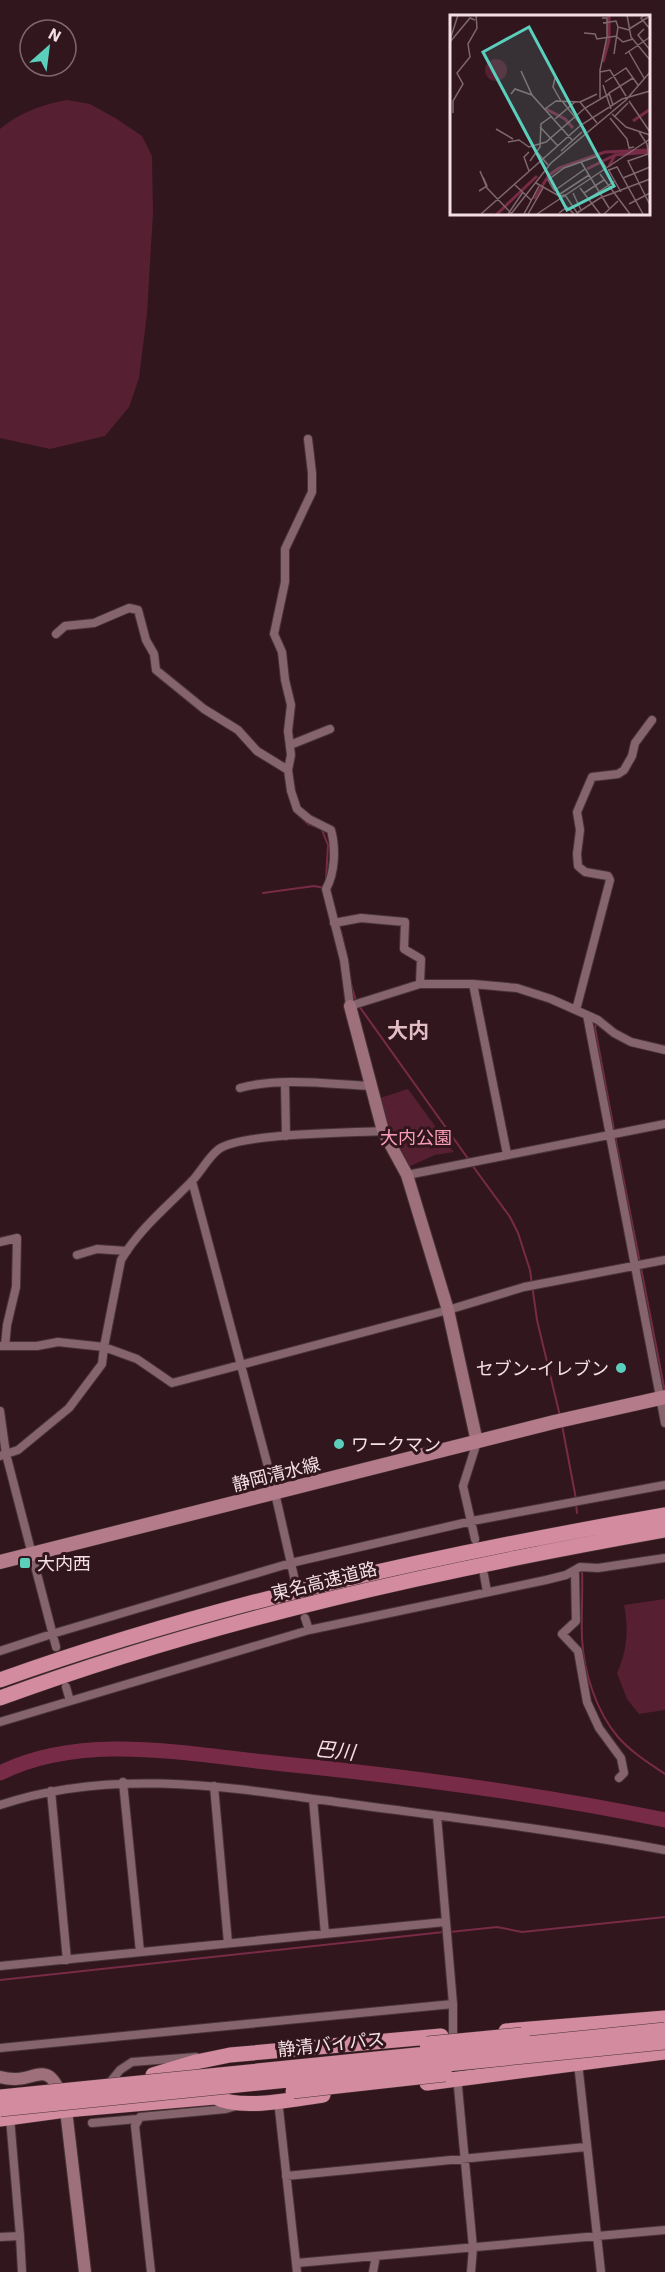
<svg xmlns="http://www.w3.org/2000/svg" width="665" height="2272" viewBox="0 0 665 2272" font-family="'IBM Plex Sans','Noto Sans JP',sans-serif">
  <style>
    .green { fill: #571f32 }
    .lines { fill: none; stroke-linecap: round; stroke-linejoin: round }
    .stream { stroke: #782b46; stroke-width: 2 }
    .river { stroke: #782b46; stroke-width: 15 }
    .street-casing { stroke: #483338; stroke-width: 10 }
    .secondary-casing { stroke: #483338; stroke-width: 14 }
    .primary-casing { stroke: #483338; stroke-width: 15 }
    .highway-casing { stroke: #483338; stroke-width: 16 }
    .street { stroke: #86646d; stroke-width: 8 }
    .secondary { stroke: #9d707c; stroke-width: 12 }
    .primary { stroke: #b47b8b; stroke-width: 14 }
    .highway { stroke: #d38b9f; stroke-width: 15 }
    .highway-bridge-casing { stroke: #483338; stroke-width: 16; stroke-linecap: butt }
    .highway-bridge { stroke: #d38b9f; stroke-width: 15 }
    .poi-dot { fill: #5bcebc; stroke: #31161e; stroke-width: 2 }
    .labels { text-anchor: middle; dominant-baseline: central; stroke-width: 6; stroke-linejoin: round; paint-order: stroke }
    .park-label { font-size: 18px; fill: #fb9fb9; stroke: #31161e }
    .poi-label { font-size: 18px; fill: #f4e0e4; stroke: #31161e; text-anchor: start }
    .street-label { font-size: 18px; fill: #f4e0e4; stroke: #31161e }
    .water-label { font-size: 20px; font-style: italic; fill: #f5dde2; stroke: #31161e }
    .quarter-label { font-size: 21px; font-weight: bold; fill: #e3bdc6; stroke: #31161e }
    .inset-river { fill: none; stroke: #782b46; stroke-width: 3 }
    .inset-road { fill: none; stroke: #7f676d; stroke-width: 1.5 }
    .view { fill: #5bcebc; fill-opacity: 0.15; stroke: #5bcebc; stroke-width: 3 }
    .inset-edge { fill: none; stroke: #f4e0e4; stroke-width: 3 }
  </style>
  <rect width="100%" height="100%" fill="#31161e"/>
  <path class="green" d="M67 100 90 104 117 119 142 136 152 156 153 213 147 314 139 378 129 407 105 436 50 449 0 438V129C19 113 43 104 67 100Z
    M408 1089 454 1152 435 1155 408 1167 387 1130 380 1098Z
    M665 1599V1710L639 1714 627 1699 617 1673C627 1651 629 1629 624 1605Z"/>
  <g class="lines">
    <path class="stream" d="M295 812 308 824 317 827
      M322 830 328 845 326 879
      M263 893 314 886 325 888
      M341 931 349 966
      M351 984 356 1001
      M359 1006 469 1160
      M596 1024 595 1028 614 1130
      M615 1136 640 1263
      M472 1165 510 1217 518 1233 530 1270 537 1320 560 1416
      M641 1268 665 1392
      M562 1425 576 1499
      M576 1504 577 1513
      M582 1570C583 1593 581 1616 582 1639 584 1673 596 1711 618 1737 631 1752 649 1763 665 1774
      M0 1768 5 1771
      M450 1932 497 1927 522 1932 665 1917
      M0 1980 444 1932"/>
    <path class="river" d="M0 1773C83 1732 186 1754 274 1763 404 1776 536 1793 665 1820"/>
    <defs>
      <path id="street" d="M308 439 312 473V492L285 549V582L274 634 282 652 285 680 291 705 288 731 291 755 288 770 291 791 297 809 309 819 331 830C336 848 335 873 326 889L344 960 350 1006 420 984H473L517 988 551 999 598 1020 614 1033 631 1042 665 1050
        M56 634 65 626 94 623 129 608 138 610 146 640 154 654 156 670 204 709 238 730 257 751 288 770
        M290 745 330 729
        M334 923 361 918 405 922 404 949 421 959 420 984
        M473 984 507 1154
        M576 1010 610 880 608 876 585 872 578 866 577 854 580 830 577 812 592 777 618 774 624 770 632 756 635 743 652 720
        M587 1015 665 1423
        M285 1083 286 1136
        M240 1088C278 1077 331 1084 371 1086
        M407 1175 665 1124
        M192 1181 275 1493 295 1581
        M0 1242 17 1238 16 1287 7 1325 5 1346
        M77 1255 97 1249 127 1251
        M0 1346H37L58 1342 104 1347 137 1359 172 1383 448 1310 524 1287 665 1260
        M0 1411 6 1454 56 1647
        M0 1456 18 1450 69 1408 102 1364 104 1347 121 1260C139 1229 168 1206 192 1181 201 1172 208 1157 219 1149 242 1133 350 1133 383 1131
        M475 1539 463 1486 477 1442
        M575 1571 576 1621 562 1634 578 1651 587 1702 599 1728 621 1758 624 1773 619 1778
        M484 1575 487 1592
        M305 1618 309 1630
        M0 1651 52 1634 291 1563 472 1521 665 1485
        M66 1687 70 1701
        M0 1722 309 1630 546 1580 566 1575 580 1567 598 1568 665 1558
        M123 1782 140 1952
        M214 1786 228 1943
        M51 1791 67 1960
        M313 1799 325 1934
        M0 1805C121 1764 250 1791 373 1807 471 1820 568 1832 665 1850
        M437 1816 453 2004V2045
        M0 1966 445 1922
        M0 2048 453 2004
        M578 2063 601 2272
        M457 2076 473 2248 471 2272
        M111 2081 120 2070 132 2062 196 2057
        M278 2100 297 2272
        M10 2118 20 2236
        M92 2123 137 2119
        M286 2176 586 2147
        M0 2237 20 2236 22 2272
        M297 2263 665 2230
        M151 2272 135 2126 140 2117 226 2109 236 2106
        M373 2272 376 2256"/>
      <path id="secondary" d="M350 1006 383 1131 407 1175 448 1310 477 1442
        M0 2077C37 2088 48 2048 66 2110L85 2272"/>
      <path id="primary" d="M0 1562 554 1422 665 1397"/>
      <path id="highway" d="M0 1680C216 1603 440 1554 665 1515
        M0 1698C215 1619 440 1570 665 1530
        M506 2031 665 2018
        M153 2075 196 2062 230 2055 441 2036
        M427 2083 665 2052
        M0 2119 66 2110 215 2097C241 2111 293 2099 323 2095"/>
    </defs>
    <use href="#street" class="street-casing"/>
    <use href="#secondary" class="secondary-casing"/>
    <use href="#primary" class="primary-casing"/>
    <use href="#highway" class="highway-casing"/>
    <use href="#street" class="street"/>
    <use href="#secondary" class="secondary"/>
    <use href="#primary" class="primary"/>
    <use href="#highway" class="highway"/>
    <defs>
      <path id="highway-bridge" d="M427 2044 522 2035
        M293 2091 445 2074
        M0 2097 665 2030
        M0 2109 665 2042"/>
    </defs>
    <use href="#highway-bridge" class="highway-bridge-casing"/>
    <use href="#highway-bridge" class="highway-bridge"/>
  </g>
  <g class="poi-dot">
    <circle cx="621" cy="1368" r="6"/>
    <circle cx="339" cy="1444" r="6"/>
    <rect x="19" y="1557" width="12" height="12" rx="3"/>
  </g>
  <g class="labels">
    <g class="park-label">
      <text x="416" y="1137">大内公園</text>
    </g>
    <g class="poi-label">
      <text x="609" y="1368" text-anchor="end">セブン-イレブン</text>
      <text x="351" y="1444">ワークマン</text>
      <text x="37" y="1563">大内西</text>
    </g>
    <g class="street-label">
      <text transform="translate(276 1474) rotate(-14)">静岡清水線</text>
      <text transform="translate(324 1581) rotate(-14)">東名高速道路</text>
      <text transform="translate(331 2044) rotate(-6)">静清バイパス</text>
    </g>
    <g class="water-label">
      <text transform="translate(335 1750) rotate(6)">巴川</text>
    </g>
    <g class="quarter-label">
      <text x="408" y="1030">大内</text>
    </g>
  </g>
  <g transform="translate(450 15)">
    <rect width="200" height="200" fill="#31161e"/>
    <path d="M35 55a11 11 0 1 1 22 0a11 11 0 1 1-22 0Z" fill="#571f32"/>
    <path class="inset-river" d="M153 47 159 25V0M96 94 115 104 123 113M183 106 199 95M159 151 165 140 200 137M137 154 165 140M84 184 99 160 109 153 155 137 199 135M47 199 87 161"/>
    <path class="inset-road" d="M177 0 181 22 200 45M194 0 191 3 200 14M153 8 166 6 168 12M179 14 200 1M194 14 188 20 200 35M134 18 145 19 147 24 167 21M167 22 173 27 183 24M0 25 8 0M0 27 20 3 25 5M179 37 194 63M164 39 168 12 179 15M175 39 200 22M71 56 82 80 123 126M150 57 160 55 176 81M105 63 103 72 111 86M155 67 176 53 188 70M153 70 161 94M61 79 65 74 82 80M150 83V55L157 22V3H152M112 86 136 116M179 86 200 117M130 87 147 79M163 90 159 78 183 63M95 94 106 86 130 87 147 108M3 98V86L13 69 7 58 20 42 18 29 27 13 26 0M162 99 176 112 200 120M164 102 178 88M160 103 177 124 179 133 184 132M105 104 125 87M90 112 108 131M46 114 63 124M189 117 197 129 200 150M58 127 69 125 79 132 96 127 135 93 159 79M82 131 98 150M111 136 132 117M198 139 178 146 200 190M80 146 90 132 91 109 102 101M131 147 159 193M158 154 171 177M159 155 167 152 193 199M30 156 37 173 61 198M79 156 74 142 79 137M150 159 180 199M173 163 200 152M86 168 109 181 115 180 128 199M65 170 81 185M130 173 150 199M104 175 98 165 114 153 148 141 156 152M29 176 37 171 33 162M104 176 135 154M123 178 131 195M134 178 154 165M110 179 139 160M138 184 165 166M179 189 200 178M109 198 117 192 124 199M127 198 150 183 200 164M31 199 131 110 172 84 200 76M58 199 73 177M61 199 101 148 176 85 200 57M74 199 89 171M78 199 93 173M87 199 200 124M154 199 168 186"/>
    <path class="view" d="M79 12 164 171 117 195 33 37Z"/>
    <rect width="200" height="200" class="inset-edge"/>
  </g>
  <g transform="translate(48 48) rotate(28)"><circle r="28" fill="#31161e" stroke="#7f676d" stroke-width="1.5"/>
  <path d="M0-4.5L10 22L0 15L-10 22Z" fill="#5bcebc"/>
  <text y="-9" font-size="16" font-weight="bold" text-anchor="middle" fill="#f4e0e4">N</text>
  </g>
</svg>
